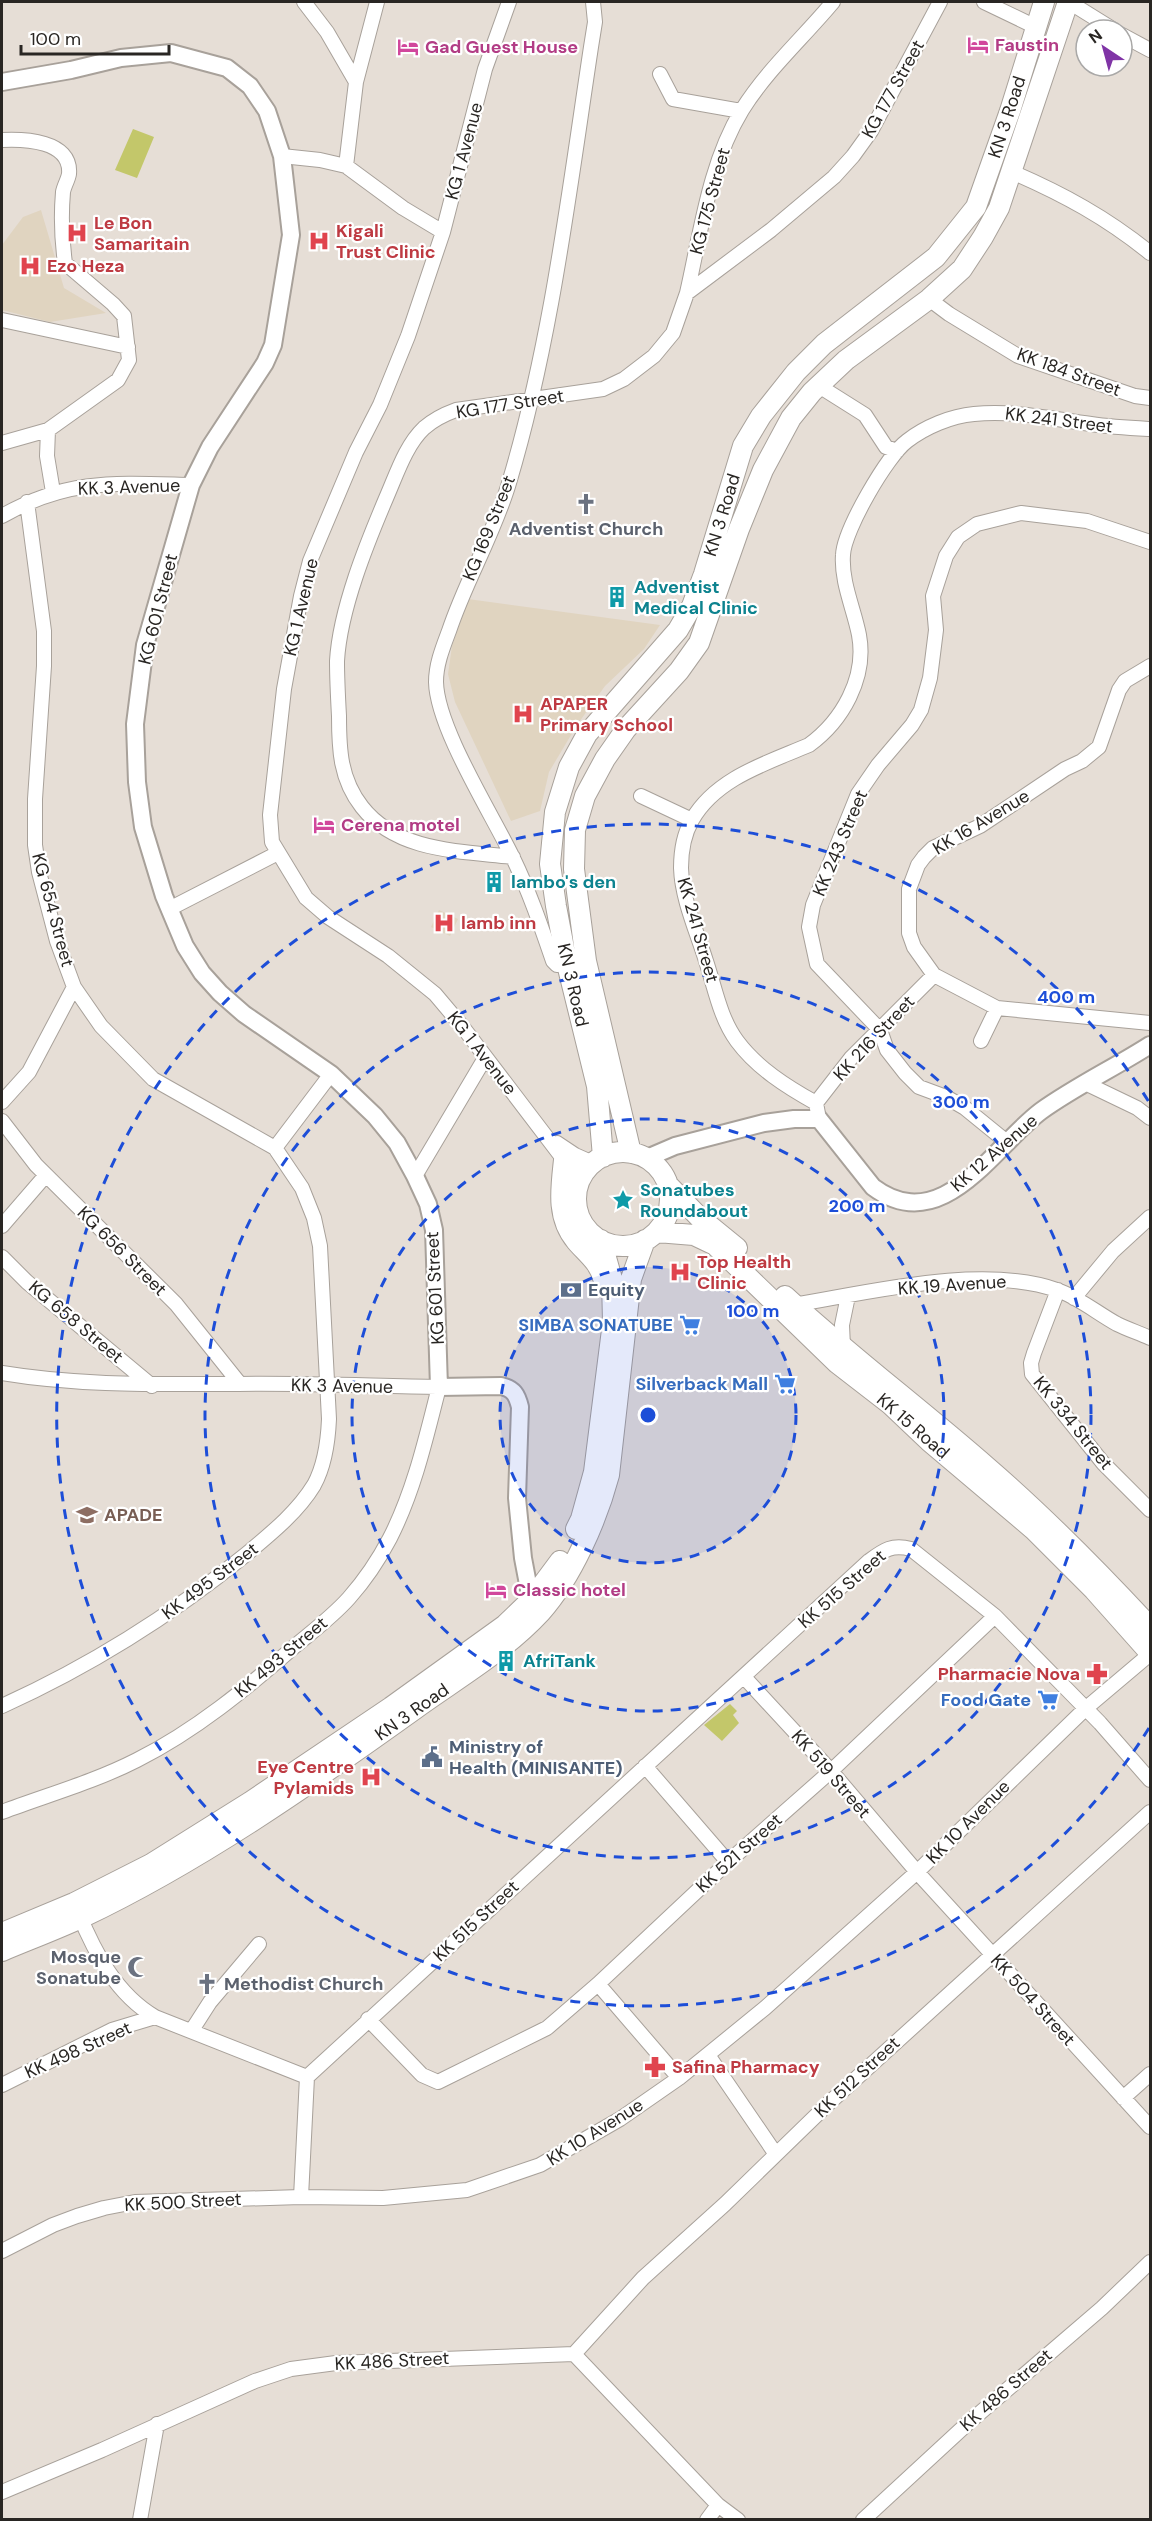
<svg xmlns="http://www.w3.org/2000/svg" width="1152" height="2521" viewBox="0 0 1152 2521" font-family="'DM Sans',sans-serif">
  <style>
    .medical { fill: #e0d4c0 }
    .green { fill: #c3c76a }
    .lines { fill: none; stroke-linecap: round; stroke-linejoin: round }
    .minor-casing { stroke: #a8a19a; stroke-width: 16 }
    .major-casing { stroke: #a8a19a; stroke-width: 20 }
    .highway-casing { stroke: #a8a19a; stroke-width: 22 }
    .minor { stroke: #fff; stroke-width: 14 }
    .major { stroke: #fff; stroke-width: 16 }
    .highway { stroke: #fff; stroke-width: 20 }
    .ring { fill: none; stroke: #1d4ed8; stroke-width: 3; stroke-dasharray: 10 8 }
    .labels { text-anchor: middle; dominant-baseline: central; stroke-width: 4.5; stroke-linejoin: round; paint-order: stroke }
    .hotel-label { font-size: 18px; font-weight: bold; fill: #b23c85; stroke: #fff; text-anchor: start }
    .street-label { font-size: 18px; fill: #292623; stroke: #fff }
    .health-label { font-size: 18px; font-weight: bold; fill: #be3a42; stroke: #fff; text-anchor: start }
    .worship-label { font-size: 18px; font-weight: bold; fill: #5b616d; stroke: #fff }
    .culture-label { font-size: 18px; font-weight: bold; fill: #0d838f; stroke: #fff; text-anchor: start }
    .service-label { font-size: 18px; font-weight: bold; fill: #4e5e75; stroke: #fff; text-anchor: start }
    .shop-label { font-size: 18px; font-weight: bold; fill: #366cbe; stroke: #fff; text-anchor: end }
    .education-label { font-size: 18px; font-weight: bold; fill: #785e54; stroke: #fff; text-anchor: start }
    .centre { fill: #1d4ed8; stroke: #fff; stroke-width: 3 }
    .ring-label { font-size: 18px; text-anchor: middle; font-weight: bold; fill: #1d4ed8; stroke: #fff; stroke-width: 4.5; stroke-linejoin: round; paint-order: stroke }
  </style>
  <rect width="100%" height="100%" fill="#e6ded6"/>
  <path class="medical" d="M41 210 64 288 106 313 50 322 2 310V245L23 217Z
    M468 599 660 625 644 649 605 686 577 725 549 772 540 811 511 821 455 702 448 674 452 646Z
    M439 910 458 919 450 936 431 927Z"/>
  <path class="green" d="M133 129 154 137 137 178 115 170Z
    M730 1704 737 1711 733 1715 739 1723 722 1741 704 1725Z"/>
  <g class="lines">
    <defs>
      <path id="minor" d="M304 2 327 32 356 82 346 166
        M509 2 485 69 443 232 408 336 380 405 356 452 310 561 301 596 284 689 270 815 272 842 306 898 328 917 388 956 435 994 462 1026 564 1160 582 1176
        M984 2 1036 27
        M1069 2 1114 30
        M1122 35 1150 50
        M660 74 673 99 741 111
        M356 82 377 2
        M2 140C23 139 72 140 69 174 68 180 64 186 63 192 61 215 62 241 65 263L113 304 124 316 129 360 118 380 48 430 47 456 53 492
        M282 156 320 160 346 166 403 208 443 232
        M1012 172C1063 194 1107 218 1150 253
        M687 293C701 232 709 164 742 110 767 70 803 38 833 2
        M929 299 949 314 1018 356 1135 396 1150 398
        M2 320 128 347
        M819 386 865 415 886 447 897 451
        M2 443 48 430
        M2 516C68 478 118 483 191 485
        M1150 666 1125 681 1119 690 1099 747 1082 761 1065 769 980 826 933 848 924 857 918 865 909 889V933L914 947 934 975 997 1008 1150 1023
        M641 796 692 820
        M513 857C461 851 397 852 362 807 340 779 339 749 339 716 338 698 337 679 337 661 340 609 367 543 387 496 397 473 406 445 424 428 433 420 445 414 456 410L603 389 624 379 654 356 673 333 687 293 771 230 834 177 853 156 871 131 940 2
        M169 909 278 853
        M575 963 557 965 553 961C541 926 529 891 513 858 492 814 437 728 436 682 436 664 443 647 449 631 466 580 494 534 509 483 551 343 569 192 591 47L595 22 593 2
        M981 1041 997 1008
        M1085 1083 1137 1108 1150 1118
        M2 1102 29 1072 74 987
        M816 1103 851 1058 934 975
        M819 1119 816 1103C787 1087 757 1068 737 1041 720 1018 715 988 706 961 697 932 682 899 681 868 681 853 684 834 692 820 716 778 767 763 809 745 842 721 867 678 859 635 854 609 841 582 843 555 844 530 887 456 907 441 925 427 951 416 974 414 1014 410 1052 419 1091 424 1111 427 1131 428 1150 429
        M2 1121 36 1165 176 1304 240 1384
        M557 1143 575 1155 593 1163
        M1008 1143 965 1108 946 1097 919 1087 905 1073 887 1050 880 1030 817 964 809 927 813 905 858 794 878 765 912 725 921 710 930 678 936 630 933 596 946 556 958 537 977 524 1021 513 1087 521 1150 542
        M275 1148 331 1074
        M415 1176 485 1058
        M2 1226 46 1175
        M2 1257 27 1282 152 1386
        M1058 1290 1034 1353 1031 1363 1032 1374 1103 1463 1150 1510
        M1074 1298 1113 1251 1150 1217
        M794 1305C871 1292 983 1264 1057 1290 1078 1297 1097 1313 1117 1324 1127 1329 1139 1333 1150 1338
        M843 1347 842 1325 848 1296
        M2 1373C80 1386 159 1384 238 1384 305 1383 372 1386 439 1387 426 1438 414 1491 390 1538 379 1559 365 1580 349 1598 333 1616 313 1631 295 1646 247 1688 195 1731 137 1760 94 1782 47 1795 2 1812
        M744 1677 831 1771 917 1872 1150 2127
        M2 1706C88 1667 170 1616 244 1556 269 1535 297 1513 314 1485 325 1465 328 1442 329 1419L320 1246 314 1218 302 1188 275 1148 153 1079 101 1026 74 987 57 941 39 872 35 845V799L44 666V631L27 502
        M645 1766 728 1862
        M78 1912C95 1953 116 1994 155 2017L307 2077 301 2197 383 2198 467 2190 540 2165 620 2119 679 2078 765 2008 917 1872 1085 1709 1150 1654
        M598 1984 679 2078
        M368 2019 422 2075 438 2082 547 2028 598 1984 728 1862 831 1771 995 1616 1100 1723 1150 1780
        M192 2030 210 2002 259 1944
        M708 2055 775 2153
        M307 2077 869 1561C884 1550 892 1544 911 1549L995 1616
        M2 2085 112 2030 155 2017
        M1123 2098 1150 2074
        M2 2251 53 2225 77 2216 104 2208 135 2202 301 2197
        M574 2354 643 2278 725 2204 829 2103 1150 1812
        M2 2492 102 2450 255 2381 291 2369 336 2363 574 2354 718 2505 738 2520
        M140 2520 157 2424
        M707 2520 718 2505
        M863 2520 967 2424 1102 2308 1150 2262"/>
      <path id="major" d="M2 82 71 70 121 58 171 53 227 68 250 86 267 111 282 156 291 235 273 345 265 363 210 447 191 485 145 645 135 724 137 782 143 827 164 896 185 946 202 973 220 993 244 1014 331 1074 375 1116 397 1143 415 1176 428 1204 434 1230 439 1387 501 1386C514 1389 517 1395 520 1407L517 1498 523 1558 531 1600
        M647 1158 675 1146 764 1123 794 1119H819L873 1187C942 1239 994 1146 1041 1111 1076 1086 1114 1068 1150 1045"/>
      <path id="highway" d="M576 1199a47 47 0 1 1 94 0a47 47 0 1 1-94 0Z
        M631 1153 586 961 574 869 575 830 585 796 605 759 626 729 679 671 699 643 739 529 763 470 791 418 812 392 846 360 929 299 962 269 983 237 999 208 1068 2
        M603 1157 597 1086 567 964 556 906 550 864 555 812 569 767 587 734 678 630 692 606 704 574 743 446 761 416 796 372 824 344 936 257 976 207 1010 111 1044 2
        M564 1160C561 1188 556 1217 576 1241 586 1253 599 1262 603 1278
        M668 1185 699 1217 737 1248
        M657 1232 694 1235 715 1245 837 1363 890 1404 929 1441 1033 1529 1094 1590 1150 1653
        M785 1296C850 1356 921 1409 987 1467 1045 1517 1098 1571 1150 1627
        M576 1529 581 1519 594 1472 613 1322 612 1279 601 1240
        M2 1933 74 1903 151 1864 250 1802 391 1707 505 1625 531 1600 560 1561
        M2 1951C28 1940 55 1930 81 1918 199 1862 309 1785 415 1709 458 1678 505 1651 541 1612 572 1577 597 1520 609 1475L631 1279 645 1240"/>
    </defs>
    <use href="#minor" class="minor-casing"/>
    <use href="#major" class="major-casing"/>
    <use href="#highway" class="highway-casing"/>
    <use href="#minor" class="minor"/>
    <use href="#major" class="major"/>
    <use href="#highway" class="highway"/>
  </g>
  <circle cx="648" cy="1415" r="148" fill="#1d4ed8" fill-opacity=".12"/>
  <g class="ring">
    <circle cx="648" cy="1415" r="148"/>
    <circle cx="648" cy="1415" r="296"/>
    <circle cx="648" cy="1415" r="443"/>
    <path d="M1149 1728A591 591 0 1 1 1149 1102"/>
  </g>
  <defs>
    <symbol id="hotel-bare" viewBox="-9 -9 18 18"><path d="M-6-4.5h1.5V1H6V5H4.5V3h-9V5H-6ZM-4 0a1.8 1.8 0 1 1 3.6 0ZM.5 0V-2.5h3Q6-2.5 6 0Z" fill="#d1479c" stroke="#fff" stroke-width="2.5" paint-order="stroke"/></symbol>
    <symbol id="hospital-bare" viewBox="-9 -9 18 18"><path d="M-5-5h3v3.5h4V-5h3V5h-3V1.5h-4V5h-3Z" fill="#e0444e" stroke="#fff" stroke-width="2.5" paint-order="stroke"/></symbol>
    <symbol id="church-bare" viewBox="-9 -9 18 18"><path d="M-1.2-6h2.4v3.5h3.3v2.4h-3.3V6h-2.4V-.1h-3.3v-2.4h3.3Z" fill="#6b7280" stroke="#fff" stroke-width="2.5" paint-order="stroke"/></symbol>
    <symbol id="building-bare" viewBox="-9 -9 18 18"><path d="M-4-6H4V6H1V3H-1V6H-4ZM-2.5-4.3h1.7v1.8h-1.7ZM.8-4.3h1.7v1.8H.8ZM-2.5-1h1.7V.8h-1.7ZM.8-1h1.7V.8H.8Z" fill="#0f9aa8" stroke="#fff" stroke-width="2.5" paint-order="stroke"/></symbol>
    <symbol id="sight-bare" viewBox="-9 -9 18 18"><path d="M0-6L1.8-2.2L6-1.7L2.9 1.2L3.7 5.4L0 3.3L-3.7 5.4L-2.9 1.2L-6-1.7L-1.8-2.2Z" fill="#0f9aa8" stroke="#fff" stroke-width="2.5" paint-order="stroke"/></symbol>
    <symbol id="bank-bare" viewBox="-9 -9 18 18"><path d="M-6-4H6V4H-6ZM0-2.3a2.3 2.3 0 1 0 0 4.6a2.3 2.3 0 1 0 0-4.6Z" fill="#5c6f8a" stroke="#fff" stroke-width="2.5" paint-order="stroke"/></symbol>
    <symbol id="supermarket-bare" viewBox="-9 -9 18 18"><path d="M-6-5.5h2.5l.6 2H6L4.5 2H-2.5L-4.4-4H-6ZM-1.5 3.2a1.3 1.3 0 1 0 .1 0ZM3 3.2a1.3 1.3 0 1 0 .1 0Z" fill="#3f7fe0" stroke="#fff" stroke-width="2.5" paint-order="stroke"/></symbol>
    <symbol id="school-bare" viewBox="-9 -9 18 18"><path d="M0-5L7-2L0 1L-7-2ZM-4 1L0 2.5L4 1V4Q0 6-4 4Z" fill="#8d6e63" stroke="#fff" stroke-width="2.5" paint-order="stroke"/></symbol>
    <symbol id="pharmacy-bare" viewBox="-9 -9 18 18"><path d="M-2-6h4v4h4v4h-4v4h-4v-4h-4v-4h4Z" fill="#e0444e" stroke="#fff" stroke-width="2.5" paint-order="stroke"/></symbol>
    <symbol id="civic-bare" viewBox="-9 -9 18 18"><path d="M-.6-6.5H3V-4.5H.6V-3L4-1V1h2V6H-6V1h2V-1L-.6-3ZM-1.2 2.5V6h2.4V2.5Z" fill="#5c6f8a" stroke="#fff" stroke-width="2.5" paint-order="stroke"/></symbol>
    <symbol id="mosque-bare" viewBox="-9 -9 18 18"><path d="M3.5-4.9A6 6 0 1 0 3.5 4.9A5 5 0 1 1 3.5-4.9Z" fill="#6b7280" stroke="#fff" stroke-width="2.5" paint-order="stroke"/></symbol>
  </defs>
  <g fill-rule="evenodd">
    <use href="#hotel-bare" x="963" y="30" width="30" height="30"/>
    <use href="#hotel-bare" x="393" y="32" width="30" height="30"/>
    <use href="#hospital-bare" x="62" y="218" width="30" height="30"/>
    <use href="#hospital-bare" x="304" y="226" width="30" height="30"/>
    <use href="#hospital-bare" x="15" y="251" width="30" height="30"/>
    <use href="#church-bare" x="571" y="489" width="30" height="30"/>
    <use href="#building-bare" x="602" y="582" width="30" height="30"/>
    <use href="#hospital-bare" x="508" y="699" width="30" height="30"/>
    <use href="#hotel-bare" x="309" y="810" width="30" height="30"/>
    <use href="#building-bare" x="479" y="867" width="30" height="30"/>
    <use href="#hospital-bare" x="429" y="908" width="30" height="30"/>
    <use href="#sight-bare" x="608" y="1185" width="30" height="30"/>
    <use href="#hospital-bare" x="665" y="1257" width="30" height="30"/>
    <use href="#bank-bare" x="556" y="1275" width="30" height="30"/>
    <use href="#supermarket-bare" x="675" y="1310" width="30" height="30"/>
    <use href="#supermarket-bare" x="770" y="1369" width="30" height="30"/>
    <use href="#school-bare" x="72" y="1500" width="30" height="30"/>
    <use href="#hotel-bare" x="481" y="1575" width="30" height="30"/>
    <use href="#building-bare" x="491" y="1646" width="30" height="30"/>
    <use href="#pharmacy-bare" x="1082" y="1659" width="30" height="30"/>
    <use href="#supermarket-bare" x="1033" y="1685" width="30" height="30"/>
    <use href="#civic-bare" x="417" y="1742" width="30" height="30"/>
    <use href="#hospital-bare" x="356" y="1762" width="30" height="30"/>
    <use href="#mosque-bare" x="123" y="1952" width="30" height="30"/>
    <use href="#church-bare" x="192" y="1969" width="30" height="30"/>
    <use href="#pharmacy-bare" x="640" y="2052" width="30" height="30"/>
  </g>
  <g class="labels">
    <g class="hotel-label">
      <text x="995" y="45">Faustin</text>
      <text x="425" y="47">Gad Guest House</text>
      <text x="341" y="825">Cerena motel</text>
      <text x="513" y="1590">Classic hotel</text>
    </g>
    <g class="street-label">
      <text transform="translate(893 89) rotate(-61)">KG 177 Street</text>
      <text transform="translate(1007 117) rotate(-72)">KN 3 Road</text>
      <text transform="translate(464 151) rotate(-75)">KG 1 Avenue</text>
      <text transform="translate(710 201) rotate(-75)">KG 175 Street</text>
      <text transform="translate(1069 372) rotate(20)">KK 184 Street</text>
      <text transform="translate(510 404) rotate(-9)">KG 177 Street</text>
      <text transform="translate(1059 420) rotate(7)">KK 241 Street</text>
      <text transform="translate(129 487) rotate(-2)">KK 3 Avenue</text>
      <text transform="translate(722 515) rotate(-73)">KN 3 Road</text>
      <text transform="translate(489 528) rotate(-68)">KG 169 Street</text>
      <text transform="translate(301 607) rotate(-77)">KG 1 Avenue</text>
      <text transform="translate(158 609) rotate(-76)">KG 601 Street</text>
      <text transform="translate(981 822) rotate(-31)">KK 16 Avenue</text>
      <text transform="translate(840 843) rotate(-67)">KK 243 Street</text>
      <text transform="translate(53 910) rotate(75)">KG 654 Street</text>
      <text transform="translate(698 930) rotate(74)">KK 241 Street</text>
      <text transform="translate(573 985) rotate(77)">KN 3 Road</text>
      <text transform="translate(874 1038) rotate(-47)">KK 216 Street</text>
      <text transform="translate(482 1053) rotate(52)">KG 1 Avenue</text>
      <text transform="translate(994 1153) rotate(-41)">KK 12 Avenue</text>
      <text transform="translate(122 1251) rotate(45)">KG 656 Street</text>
      <text transform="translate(952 1285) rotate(-4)">KK 19 Avenue</text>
      <text transform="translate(435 1288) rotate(-93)">KG 601 Street</text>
      <text transform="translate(76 1322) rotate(40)">KG 658 Street</text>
      <text transform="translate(342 1386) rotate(1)">KK 3 Avenue</text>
      <text transform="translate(1073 1423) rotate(51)">KK 334 Street</text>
      <text transform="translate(913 1426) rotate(41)">KK 15 Road</text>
      <text transform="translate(210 1581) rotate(-37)">KK 495 Street</text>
      <text transform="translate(842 1589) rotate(-41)">KK 515 Street</text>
      <text transform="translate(281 1657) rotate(-40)">KK 493 Street</text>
      <text transform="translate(412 1712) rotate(-35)">KN 3 Road</text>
      <text transform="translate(831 1774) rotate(49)">KK 519 Street</text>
      <text transform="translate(968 1822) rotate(-45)">KK 10 Avenue</text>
      <text transform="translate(739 1853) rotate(-42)">KK 521 Street</text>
      <text transform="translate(476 1921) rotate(-43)">KK 515 Street</text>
      <text transform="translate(1033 2000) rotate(48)">KK 504 Street</text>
      <text transform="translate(78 2050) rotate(-24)">KK 498 Street</text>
      <text transform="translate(857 2077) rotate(-43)">KK 512 Street</text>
      <text transform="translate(595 2132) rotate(-32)">KK 10 Avenue</text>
      <text transform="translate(183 2202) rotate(-3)">KK 500 Street</text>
      <text transform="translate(392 2361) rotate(-3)">KK 486 Street</text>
      <text transform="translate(1006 2390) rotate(-41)">KK 486 Street</text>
    </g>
    <g class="health-label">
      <text x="94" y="223">Le Bon<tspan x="94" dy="21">Samaritain</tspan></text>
      <text x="336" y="231">Kigali<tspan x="336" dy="21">Trust Clinic</tspan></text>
      <text x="47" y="266">Ezo Heza</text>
      <text x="540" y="704">APAPER<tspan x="540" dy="21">Primary School</tspan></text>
      <text x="461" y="923">lamb inn</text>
      <text x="697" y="1262">Top Health<tspan x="697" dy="21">Clinic</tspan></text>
      <text x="1080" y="1674" text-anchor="end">Pharmacie Nova</text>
      <text x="354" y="1767" text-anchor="end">Eye Centre<tspan x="354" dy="21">Pylamids</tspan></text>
      <text x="672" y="2067">Safina Pharmacy</text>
    </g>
    <g class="worship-label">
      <text x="586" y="529">Adventist Church</text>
      <text x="121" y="1957" text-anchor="end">Mosque<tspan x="121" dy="21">Sonatube</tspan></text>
      <text x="224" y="1984" text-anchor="start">Methodist Church</text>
    </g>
    <g class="culture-label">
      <text x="634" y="587">Adventist<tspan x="634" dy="21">Medical Clinic</tspan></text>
      <text x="511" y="882">lambo's den</text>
      <text x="640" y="1190">Sonatubes<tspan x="640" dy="21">Roundabout</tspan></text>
      <text x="523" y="1661">AfriTank</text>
    </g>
    <g class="service-label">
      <text x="588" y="1290">Equity</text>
      <text x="449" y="1747">Ministry of<tspan x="449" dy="21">Health (MINISANTE)</tspan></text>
    </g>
    <g class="shop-label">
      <text x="673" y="1325">SIMBA SONATUBE</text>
      <text x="768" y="1384">Silverback Mall</text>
      <text x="1031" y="1700">Food Gate</text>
    </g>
    <g class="education-label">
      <text x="104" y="1515">APADE</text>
    </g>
  </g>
  <circle cx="648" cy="1415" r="9" class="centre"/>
  <g class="ring-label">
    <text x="1066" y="1003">400 m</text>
    <text x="961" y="1108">300 m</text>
    <text x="857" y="1212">200 m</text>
    <text x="753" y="1317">100 m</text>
  </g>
  <rect width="1152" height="2521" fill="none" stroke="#292623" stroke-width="6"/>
  <g transform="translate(1104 48) rotate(324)"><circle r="28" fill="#ffffff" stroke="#a9a8a7" stroke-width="1.5"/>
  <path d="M0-4.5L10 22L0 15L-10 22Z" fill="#8034a6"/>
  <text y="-9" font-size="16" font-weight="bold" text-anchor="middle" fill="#292623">N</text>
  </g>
  <path d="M21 45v9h148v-9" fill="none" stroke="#292623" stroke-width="3"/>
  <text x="30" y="45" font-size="18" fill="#292623" stroke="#ffffff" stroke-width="4.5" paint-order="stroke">100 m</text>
</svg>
